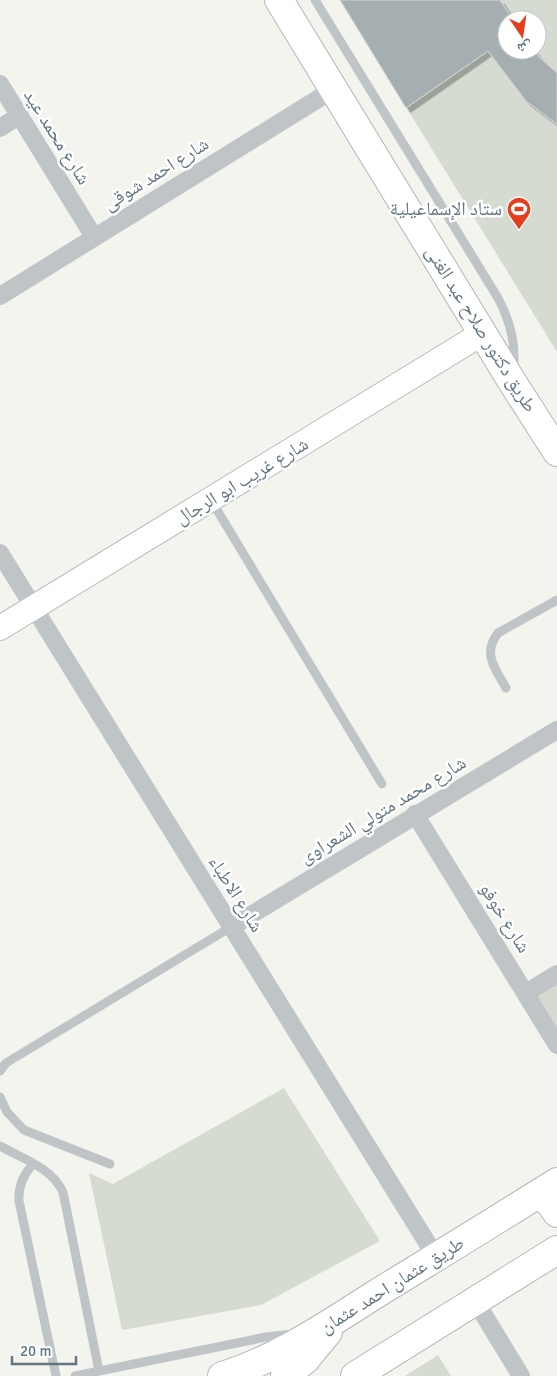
<svg xmlns="http://www.w3.org/2000/svg" width="557" height="1376" viewBox="0 0 557 1376" font-family="Signika,'Noto Naskh Arabic',sans-serif">
  <style>
    .green { fill: #d5dbd0; fill-rule: evenodd }
    .building { fill: #a5afb2; stroke: #d5d5d2; filter: url(#shadow) }
    .lines { fill: none; stroke-linecap: round; stroke-linejoin: round }
    .secondary-casing { stroke: #b3b9bc; stroke-width: 26 }
    .primary-casing { stroke: #b2b7ba; stroke-width: 30 }
    .lane { stroke: #bfc4c6; stroke-width: 9 }
    .street { stroke: #bfc4c6; stroke-width: 18 }
    .secondary { stroke: #fff; stroke-width: 24 }
    .primary { stroke: #fff; stroke-width: 28 }
    .labels { text-anchor: middle; dominant-baseline: central; stroke-width: 5; stroke-linejoin: round; paint-order: stroke }
    .street-label { font-size: 19px; fill: #627681; stroke: #fff }
    .poi-label { font-size: 19px; fill: #627681; stroke: #fff; text-anchor: end }
  </style>
  <defs>
    <filter id="shadow"><feDropShadow dx="4.5" dy="4.5" stdDeviation="0" flood-color="#0004"/></filter>
  </defs>
  <rect width="100%" height="100%" fill="#f4f4ef"/>
  <path class="green" d="M340 0H557V352ZM507 20H537V50H507Z
    M557 977V1041L529 994Z
    M284 1088 380 1241 261 1305 122 1330 89 1173 113 1184Z
    M438 1355 451 1376H405Z"/>
  <path class="building" d="M340 0H500L513 20H507V50H534L539 57 557 73V124L526 101 488 51 406 108Z"/>
  <g class="lines">
    <defs>
      <path id="secondary" d="M0 628 483 333"/>
      <path id="primary" d="M279 0 511 380 557 452
        M538 1194 550 1203 557 1213
        M222 1376C278 1359 327 1325 376 1294 436 1257 497 1220 557 1182
        M285 1376 306 1359 328 1332
        M355 1376 557 1250"/>
    </defs>
    <use href="#secondary" class="secondary-casing"/>
    <use href="#primary" class="primary-casing"/>
    <path class="lane" d="M315 0 498 298C510 321 517 344 513 370
      M211 500 382 784
      M506 688C495 668 482 654 498 633L557 600
      M0 1071 6 1063 231 927
      M0 1097 7 1112 24 1130 110 1164
      M0 1146C23 1159 51 1167 63 1192L99 1371
      M33 1164C23 1175 18 1186 19 1201L56 1376
      M75 1376 266 1337 293 1334"/>
    <path class="street" d="M0 84 94 237
      M0 128 19 116
      M0 296 334 89
      M0 553 436 1257
      M415 814 557 1045
      M231 927 557 730
      M526 993 557 974
      M476 1302 521 1376"/>
    <use href="#secondary" class="secondary"/>
    <use href="#primary" class="primary"/>
  </g>
  <defs>
    <symbol id="stadium-pin" viewBox="-11 -11 22 30"><path d="M0 17L-7.5 6A9.5 9.5 0 1 1 7.5 6Z" fill="#e53d1e" stroke="#fff"/><path d="M0-5a6.5 5 0 1 0 0 10a6.5 5 0 1 0 0-10ZM-3.5-1.8h7v3.6h-7Z" fill="#fff"/></symbol>
  </defs>
  <g fill-rule="evenodd">
    <use href="#stadium-pin" x="505" y="195" width="28" height="38"/>
  </g>
  <g class="labels">
    <g class="street-label">
      <text transform="translate(57 137) rotate(58)">شارع محمد عيد</text>
      <text transform="translate(156 174) rotate(-32)">شارع احمد شوقى</text>
      <text transform="translate(481 329) rotate(58)">طريق دكتور صلاح عبد الغنى</text>
      <text transform="translate(242 481) rotate(-31)">شارع غريب ابو الرجال</text>
      <text transform="translate(383 810) rotate(-31)">شارع محمد متولي الشعراوى</text>
      <text transform="translate(236 894) rotate(58)">شارع الاطباء</text>
      <text transform="translate(505 918) rotate(58)">شارع خوفو</text>
      <text transform="translate(392 1285) rotate(-32)">طريق عثمان احمد عثمان</text>
    </g>
    <g class="poi-label">
      <text x="502" y="209">ستاد الإسماعيلية</text>
    </g>
  </g>
  <g transform="translate(522 35) rotate(167)"><circle r="24" fill="#ffffff" stroke="#c0c8cd"/>
  <path d="M0-4L9 19L0 12L-9 19Z" fill="#e53d1e"/>
  <text y="-8" font-size="14" font-weight="bold" text-anchor="middle" fill="#627681">ش</text>
  </g>
  <path d="M12 1356v8h64v-8" fill="none" stroke="#627681" stroke-width="2.5"/>
  <text x="20" y="1356" font-size="15" fill="#627681" stroke="#ffffff" stroke-width="4" paint-order="stroke">20 m</text>
</svg>
